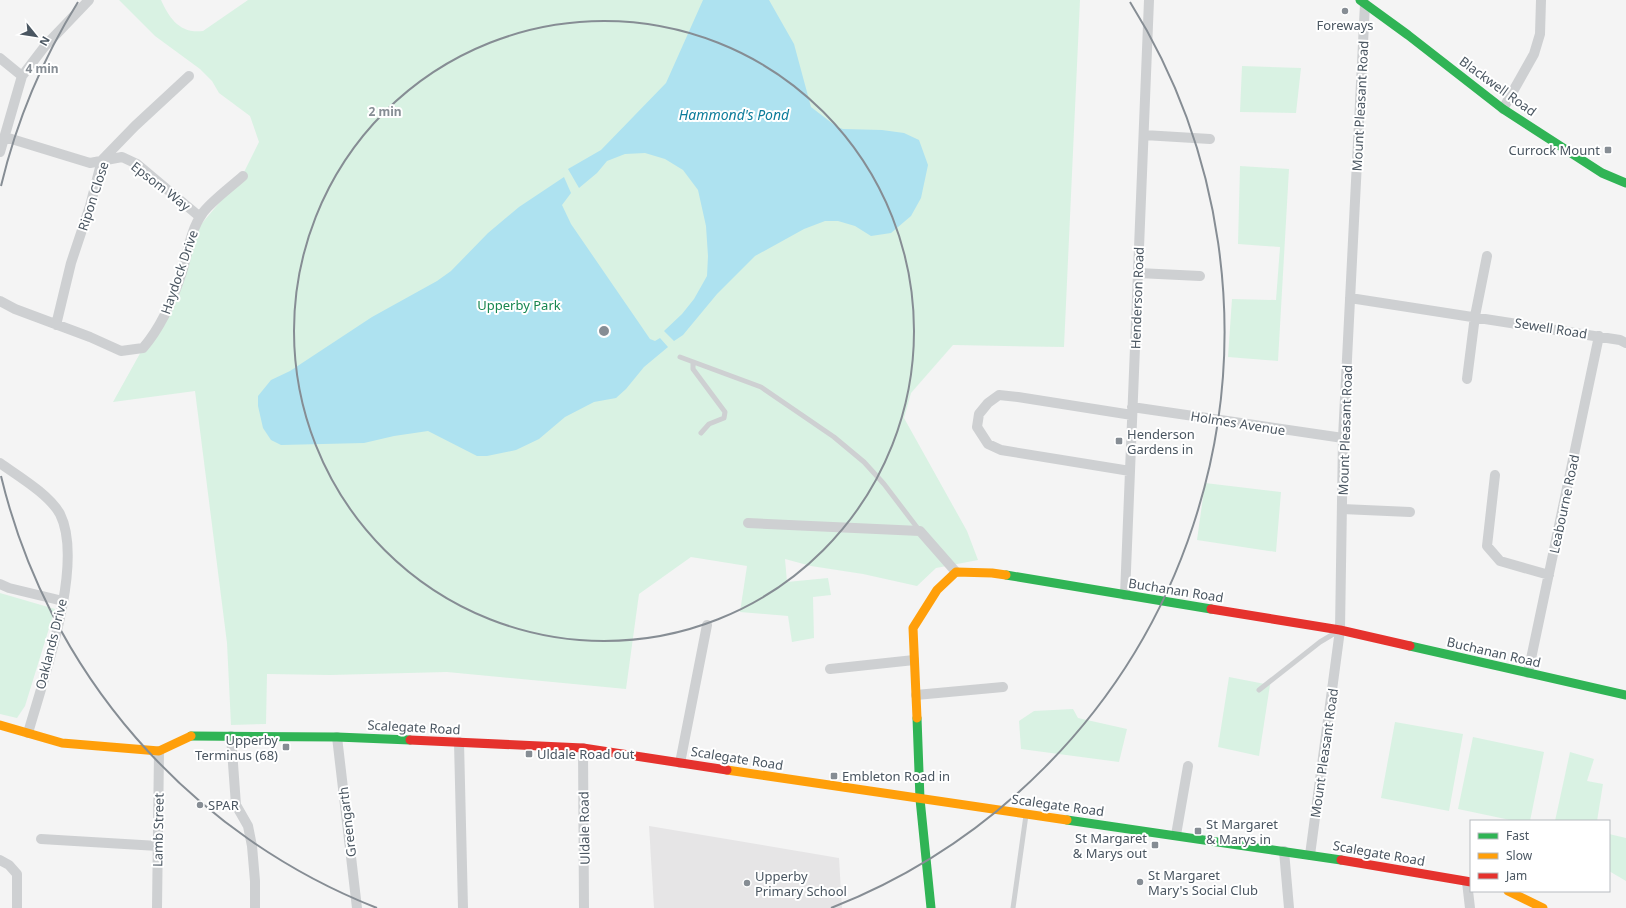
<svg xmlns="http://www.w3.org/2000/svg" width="1626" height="908" viewBox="0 0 1626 908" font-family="'Noto Sans',sans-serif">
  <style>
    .education { fill: #e6e5e6 }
    .green { fill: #d9f2e3 }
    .water { fill: #aee2f0 }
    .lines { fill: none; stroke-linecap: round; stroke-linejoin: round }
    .lane { stroke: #ced0d2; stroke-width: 5 }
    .street { stroke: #ced0d2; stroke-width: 10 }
    .fast { stroke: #30b455; stroke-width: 9 }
    .slow { stroke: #ff9f0a; stroke-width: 9 }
    .jam { stroke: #e5322d; stroke-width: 9 }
    .ring { fill: none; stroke: #868d94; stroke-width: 2 }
    .poi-dot { fill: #868d94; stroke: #fff; stroke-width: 1.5 }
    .labels { text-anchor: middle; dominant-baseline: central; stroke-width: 4; stroke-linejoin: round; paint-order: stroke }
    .poi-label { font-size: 13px; fill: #4a5661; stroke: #fff; text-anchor: start }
    .street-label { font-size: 13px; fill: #4a5661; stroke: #fff }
    .park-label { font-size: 13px; fill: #17864f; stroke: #fff }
    .water-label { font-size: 14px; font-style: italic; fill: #0c7c9b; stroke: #fff }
    .centre { fill: #868d94; stroke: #fff; stroke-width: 2 }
    .ring-label { font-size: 12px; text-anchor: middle; font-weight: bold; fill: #868d94; stroke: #fff; stroke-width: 4; stroke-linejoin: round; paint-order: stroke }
  </style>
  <rect width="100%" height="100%" fill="#f4f4f4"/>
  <path class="education" d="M649 826 839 858 842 908H654Z"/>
  <path class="green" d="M119 0H161C169 18 180 34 203 31L248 0H1080L1064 347 953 345 911 393 904 418 967 531 978 560 936 568 917 586 863 574 811 566 785 559 787 582 828 578 831 595 813 597 814 638 792 642 788 616 740 612 747 566 691 557 639 594 626 689 447 672 330 675 267 674 266 724 231 725 227 643 195 391 113 402 143 348 154 336 192 235 242 176 259 142 250 116 219 93 212 81 200 69 155 36Z
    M1242 66 1301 68 1296 113 1240 112Z
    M1240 166 1289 169 1278 361 1228 357 1232 299 1276 300 1280 247 1238 244Z
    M1205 483 1281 492 1276 552 1197 540Z
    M0 593 55 609 25 706 17 718 0 714Z
    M1229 677 1270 685 1259 756 1218 747Z
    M1073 709 1078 718 1127 729 1119 762 1021 749 1019 721 1034 711Z
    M1395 722 1463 734 1449 811 1381 798Z
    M1473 737 1544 752 1530 821H1515L1458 809Z
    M1570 752 1594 759 1587 781 1603 784 1597 821H1555Z
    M1609 834 1626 838V881L1609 871Z"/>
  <path class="water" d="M703 0H769L794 44 811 107 837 127 843 129 882 130 904 133 919 140 928 165 921 198 911 216 891 233 871 236 855 226 838 221H825L804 229 755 256 717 294 683 335 674 341 664 331 682 314 694 299 707 276 708 256 706 226 698 190 683 170 665 159 645 153 625 154 607 161 597 173 579 188 568 169 601 150 666 83Z
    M564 177 571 193 562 205 571 224 650 339 655 341 660 338 668 347 644 367 626 389 616 398 594 402 565 417 539 439 516 450 487 456H477L428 431 394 436 364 443 281 445 271 440 263 428 258 406V396L271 380 290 371 372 317 437 281 451 271 488 233 519 207Z"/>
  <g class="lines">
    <path class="lane" d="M680 357 761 387 834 437 864 462 884 484 919 530
      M693 362V369L725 412 724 418 709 424 701 433
      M1259 690 1320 642 1335 633
      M1013 908 1026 815"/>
    <path class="street" d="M0 58 22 76
      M1503 109 1534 54 1540 34 1541 0
      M1144 135 1210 139
      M5 137 90 163 122 157 137 164 200 217
      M0 152 22 76 45 46 89 0
      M1138 273 1200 276
      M1350 298 1620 340 1626 343
      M0 301 15 309 90 337 121 351 143 348C162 326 173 300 182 272 188 253 190 231 202 214 209 203 232 186 243 176
      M56 325 71 263 90 206 102 160 135 126 189 76
      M1467 379 1475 316 1487 256
      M1132 407 1343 438
      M0 463C18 476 49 494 60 514 85 564 43 680 28 733
      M1130 471 1001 450 988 444 977 427 979 414 988 403 999 395 1018 397 1132 415
      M1495 475 1487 546 1500 561 1549 575
      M1342 509 1410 512
      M748 523 920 531 956 572
      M0 584 9 588 63 601
      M1125 595 1149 0
      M830 669 914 660
      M1528 673 1599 336
      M916 695 1003 687
      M231 736 236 805 248 826 252 846 255 881V908
      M337 737 357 908
      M459 742 463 908
      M583 748 584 908
      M680 763 707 625
      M1176 835 1188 766
      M41 839 158 846
      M1284 851 1289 908
      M1310 855 1340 630 1343 438 1365 4
      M0 860 9 865 17 874V908
      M1467 882 1470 908
      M157 908 159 751"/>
    <path class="fast" d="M1360 0 1408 35 1503 109 1602 173 1626 183
      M1006 575 1211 609
      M1410 646 1626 695
      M917 718 920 799 931 908
      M191 736 337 737 410 740
      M1067 820 1341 860"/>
    <path class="slow" d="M917 718 913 628 937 590 956 572 992 573 1006 575
      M0 725 62 743 159 751 191 736
      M727 770 1067 820
      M1508 891 1543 908"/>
    <path class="jam" d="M1211 609 1340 630 1410 646
      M410 740 583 748 727 770
      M1341 860 1471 882"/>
  </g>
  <g class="ring">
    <circle cx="604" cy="331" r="310"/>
    <path d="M377 908A620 620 0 0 1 1 476M1 186A620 620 0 0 1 78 2M1130 2A620 620 0 0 1 831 908"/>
  </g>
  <g class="poi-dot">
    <circle cx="1345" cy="11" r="4"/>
    <rect x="1604" y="146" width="8" height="8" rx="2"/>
    <rect x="1115" y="437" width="8" height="8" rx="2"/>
    <rect x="282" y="743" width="8" height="8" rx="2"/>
    <rect x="525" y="750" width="8" height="8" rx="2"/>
    <rect x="830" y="772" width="8" height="8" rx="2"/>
    <circle cx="200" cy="805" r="4"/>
    <rect x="1194" y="827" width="8" height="8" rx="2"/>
    <rect x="1151" y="841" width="8" height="8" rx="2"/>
    <circle cx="1140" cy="882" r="4"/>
    <circle cx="747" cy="883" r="4"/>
  </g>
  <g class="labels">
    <g class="poi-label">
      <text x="1345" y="25" text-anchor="middle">Foreways</text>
      <text x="1600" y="150" text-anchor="end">Currock Mount</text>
      <text x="1127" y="434">Henderson<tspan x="1127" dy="15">Gardens in</tspan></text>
      <text x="278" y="740" text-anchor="end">Upperby<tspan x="278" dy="15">Terminus (68)</tspan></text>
      <text x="537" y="754">Uldale Road out</text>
      <text x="842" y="776">Embleton Road in</text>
      <text x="208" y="805">SPAR</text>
      <text x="1206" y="824">St Margaret<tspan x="1206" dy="15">&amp; Marys in</tspan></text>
      <text x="1147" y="838" text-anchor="end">St Margaret<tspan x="1147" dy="15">&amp; Marys out</tspan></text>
      <text x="1148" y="875">St Margaret<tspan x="1148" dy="15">Mary's Social Club</tspan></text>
      <text x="755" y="876">Upperby<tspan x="755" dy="15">Primary School</tspan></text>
    </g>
    <g class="street-label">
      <text transform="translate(1498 86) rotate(36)">Blackwell Road</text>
      <text transform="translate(1360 106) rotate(-87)">Mount Pleasant Road</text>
      <text transform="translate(161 186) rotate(38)">Epsom Way</text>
      <text transform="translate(93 196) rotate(-72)">Ripon Close</text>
      <text transform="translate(179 272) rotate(-71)">Haydock Drive</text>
      <text transform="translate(1137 298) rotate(-88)">Henderson Road</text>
      <text transform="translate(1551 328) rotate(9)">Sewell Road</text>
      <text transform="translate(1238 423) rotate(9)">Holmes Avenue</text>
      <text transform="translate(1345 430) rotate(-88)">Mount Pleasant Road</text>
      <text transform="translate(1564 504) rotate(-78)">Leabourne Road</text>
      <text transform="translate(1176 590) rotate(9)">Buchanan Road</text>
      <text transform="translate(51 644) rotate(-76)">Oaklands Drive</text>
      <text transform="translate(1494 652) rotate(13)">Buchanan Road</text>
      <text transform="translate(414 727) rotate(3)">Scalegate Road</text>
      <text transform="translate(1324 753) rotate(-82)">Mount Pleasant Road</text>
      <text transform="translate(737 758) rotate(9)">Scalegate Road</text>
      <text transform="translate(1058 805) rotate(8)">Scalegate Road</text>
      <text transform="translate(347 822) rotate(-97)">Greengarth</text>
      <text transform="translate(584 828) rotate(-91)">Uldale Road</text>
      <text transform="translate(158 830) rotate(-89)">Lamb Street</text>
      <text transform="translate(1379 853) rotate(10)">Scalegate Road</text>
    </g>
    <g class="park-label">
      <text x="519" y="305">Upperby Park</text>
    </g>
    <g class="water-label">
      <text x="734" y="114">Hammond's Pond</text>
    </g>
  </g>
  <circle cx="604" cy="331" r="6" class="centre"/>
  <g class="ring-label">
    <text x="42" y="73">4 min</text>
    <text x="385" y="116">2 min</text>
  </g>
  <rect x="1470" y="820" width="140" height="72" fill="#ffffff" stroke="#b7bbc0"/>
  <rect x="1478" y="833" width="20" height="6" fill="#30b455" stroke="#b7bbc0"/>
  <text x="1506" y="840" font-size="12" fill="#4a5661">Fast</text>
  <rect x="1478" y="853" width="20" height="6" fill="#ff9f0a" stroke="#b7bbc0"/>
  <text x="1506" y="860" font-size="12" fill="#4a5661">Slow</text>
  <rect x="1478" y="873" width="20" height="6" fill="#e5322d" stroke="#b7bbc0"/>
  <text x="1506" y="880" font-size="12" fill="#4a5661">Jam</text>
  <g transform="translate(36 36) rotate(120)" stroke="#ffffff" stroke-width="3" paint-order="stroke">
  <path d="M0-3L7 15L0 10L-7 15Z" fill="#4a5661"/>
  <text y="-6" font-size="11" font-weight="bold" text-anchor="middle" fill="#4a5661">N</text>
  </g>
</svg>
